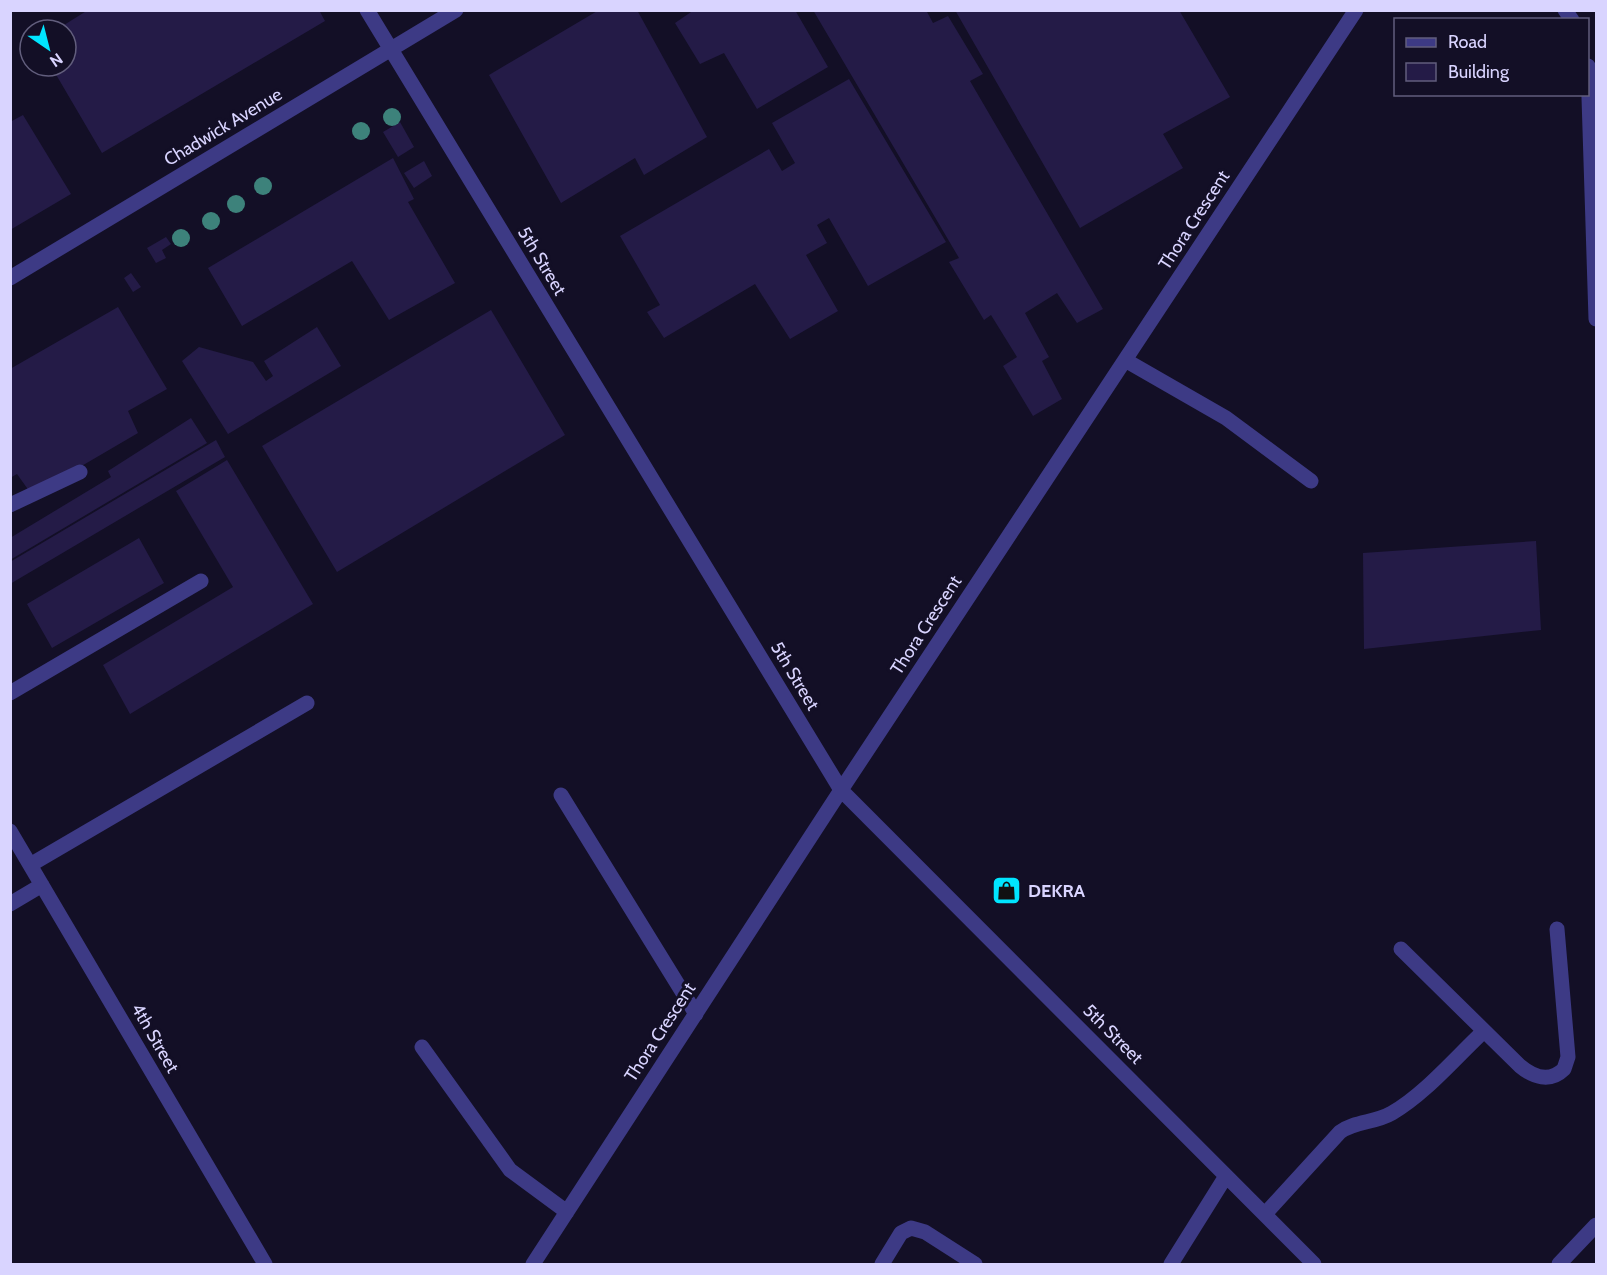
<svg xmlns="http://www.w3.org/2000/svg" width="1607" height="1275" viewBox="0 0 1607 1275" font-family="Cabin,sans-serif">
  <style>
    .building { fill: #241b47 }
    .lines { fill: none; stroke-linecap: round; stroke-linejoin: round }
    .minor { stroke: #3d3a85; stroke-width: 15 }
    .tree { fill: #3d827b }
    .labels { text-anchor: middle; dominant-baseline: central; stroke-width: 6; stroke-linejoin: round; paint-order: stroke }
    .street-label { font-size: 18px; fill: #d9d4ff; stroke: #130f26 }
    .poi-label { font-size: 18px; font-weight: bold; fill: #d9d4ff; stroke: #130f26; text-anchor: start }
  </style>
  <rect width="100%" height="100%" fill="#130f26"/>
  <path class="building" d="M88 10H319L325 21 102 153 51 66H66V30H56Z
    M599 10H637L707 137 644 175 635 158 561 203 489 75Z
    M694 10H795L828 67 757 109 724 53 700 64 675 23Z
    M813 10H926L933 23 948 16 983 74 970 81 1103 309 1077 323 1057 293 1025 313 1049 357 1042 361 1062 399 1033 416 1003 366 1017 357 991 315 984 320 949 262 959 258Z
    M955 10H1179L1230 97 1163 134 1183 168 1080 228Z
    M849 79 946 242 868 286 829 218 817 225 827 243 806 255 838 311 790 339 755 284 664 338 647 312 660 305 620 236 769 149 782 171 795 163 772 123Z
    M23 115 71 194 10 230V122Z
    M400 122 414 147 398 157 383 132Z
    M393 158 414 199 408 202 455 283 389 320 352 261 242 326 208 268Z
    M424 161 432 176 414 188 404 173Z
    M166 237 171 244 162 250 166 258 156 263 147 248Z
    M131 273 141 287 133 292 124 278Z
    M118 307 167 389 128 411 138 433 32 495 17 474 10 478V369Z
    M491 310 565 435 337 572 262 446Z
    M317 327 341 366 228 434 182 361 199 347 253 362 266 381 273 376 264 361Z
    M191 418 207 443 10 560V538L111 477 108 471Z
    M216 440 225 457 10 584V562Z
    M227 460 313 604 130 714 103 665 233 587 176 491Z
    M139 538 164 583 52 648 27 604Z
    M1536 541 1541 630 1364 649 1363 553Z"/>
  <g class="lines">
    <path class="minor" d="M367 10 841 790 1314 1264
      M1565 10 1572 20
      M1588 66 1596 319
      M10 278 456 10
      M1125 360 1226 418 1311 481
      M10 505 80 472
      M10 693 201 581
      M561 795 696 1014
      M10 831 265 1264
      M30 865 307 703
      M10 904 42 885
      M1401 949 1520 1066C1533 1077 1550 1083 1564 1069L1568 1057 1557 929
      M422 1047 510 1170 567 1212
      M1265 1214 1340 1132C1355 1121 1375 1123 1392 1113 1425 1094 1456 1057 1484 1031
      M533 1264 841 790 1356 10
      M882 1264 901 1233 911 1228 925 1232 975 1264
      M1171 1264 1226 1176
      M1559 1264 1596 1225"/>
  </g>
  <g class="tree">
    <circle cx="392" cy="117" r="9"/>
    <circle cx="361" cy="131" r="9"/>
    <circle cx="263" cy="186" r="9"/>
    <circle cx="236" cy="204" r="9"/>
    <circle cx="211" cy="221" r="9"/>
    <circle cx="181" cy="238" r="9"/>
  </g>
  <defs>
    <symbol id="shop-square" viewBox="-11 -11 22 22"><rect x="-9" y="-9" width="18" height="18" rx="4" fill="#00e5ff" stroke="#130f26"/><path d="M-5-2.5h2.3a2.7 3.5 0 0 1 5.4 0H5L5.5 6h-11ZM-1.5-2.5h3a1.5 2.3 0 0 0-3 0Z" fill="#111"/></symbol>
  </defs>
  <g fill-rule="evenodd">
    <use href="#shop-square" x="990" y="874" width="33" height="33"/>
  </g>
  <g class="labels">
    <g class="street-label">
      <text transform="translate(223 127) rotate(-31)">Chadwick Avenue</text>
      <text transform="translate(1194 220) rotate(-57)">Thora Crescent</text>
      <text transform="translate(542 261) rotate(59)">5th Street</text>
      <text transform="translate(926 625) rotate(-57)">Thora Crescent</text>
      <text transform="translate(795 676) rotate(59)">5th Street</text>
      <text transform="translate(660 1032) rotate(-57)">Thora Crescent</text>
      <text transform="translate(1113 1034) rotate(45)">5th Street</text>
      <text transform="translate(155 1038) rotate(60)">4th Street</text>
    </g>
    <g class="poi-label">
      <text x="1028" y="891">DEKRA</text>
    </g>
  </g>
  <rect width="1607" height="1275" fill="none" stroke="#d9d4ff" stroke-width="24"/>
  <rect x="1394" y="18" width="195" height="78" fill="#130f26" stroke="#625e7d" stroke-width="1.5"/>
  <rect x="1406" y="38" width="30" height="9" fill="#3d3a85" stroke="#625e7d" stroke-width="1.5"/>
  <text x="1448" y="48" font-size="18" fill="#d9d4ff">Road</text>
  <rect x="1406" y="63" width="30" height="18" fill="#241b47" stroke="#625e7d" stroke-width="1.5"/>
  <text x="1448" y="78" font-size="18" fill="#d9d4ff">Building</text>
  <g transform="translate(48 48) rotate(145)"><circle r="28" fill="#130f26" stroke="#625e7d" stroke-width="1.5"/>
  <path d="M0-4.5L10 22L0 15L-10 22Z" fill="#00e5ff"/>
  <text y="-9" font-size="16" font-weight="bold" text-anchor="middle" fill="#d9d4ff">N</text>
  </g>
</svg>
